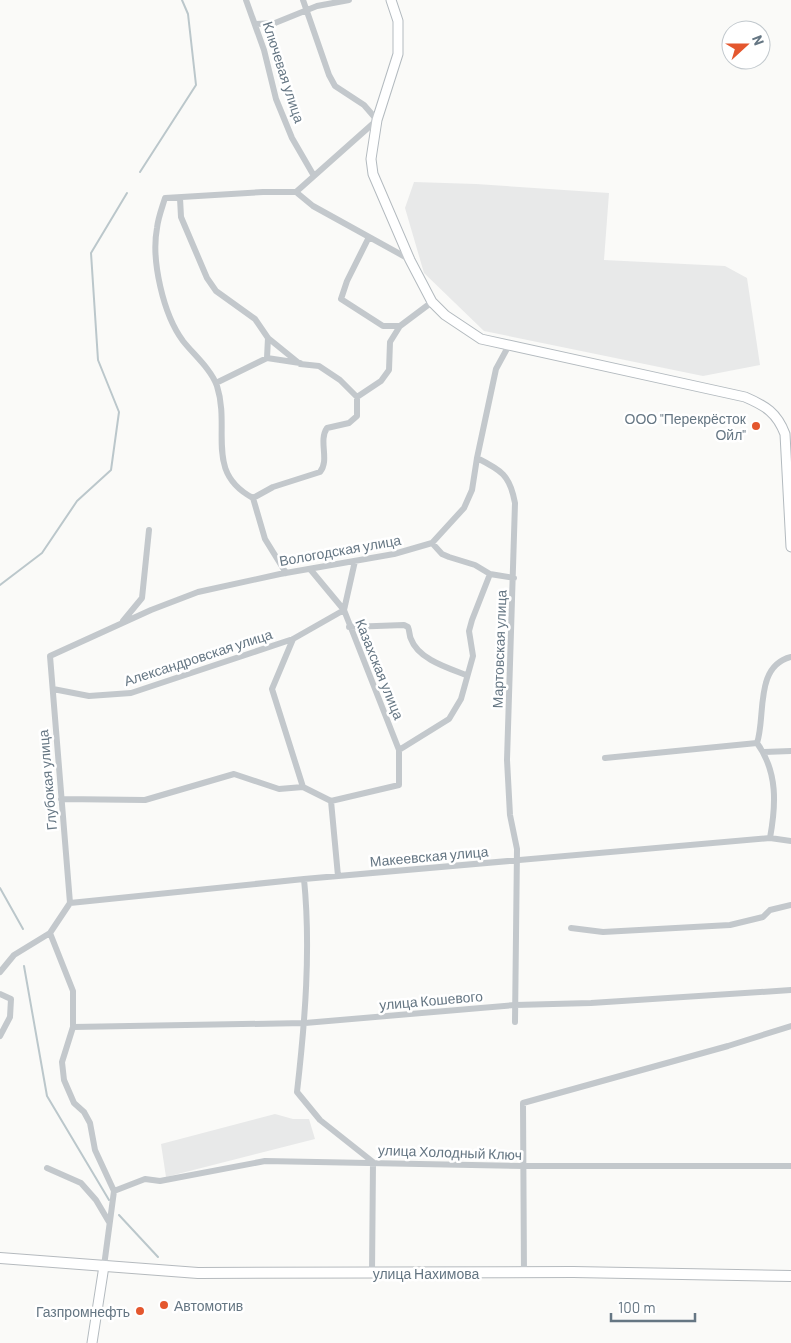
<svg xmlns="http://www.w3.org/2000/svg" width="791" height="1343" viewBox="0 0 791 1343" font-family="Barlow,sans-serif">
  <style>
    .built { fill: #e8e9e9 }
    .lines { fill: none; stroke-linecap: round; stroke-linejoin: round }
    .stream { stroke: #bbc7cb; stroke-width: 2 }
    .secondary-casing { stroke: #b3babf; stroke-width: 11 }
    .primary-casing { stroke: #b5babe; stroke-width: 12 }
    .street { stroke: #c3c8cc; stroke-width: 6 }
    .secondary { stroke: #fff; stroke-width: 9 }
    .primary { stroke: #fff; stroke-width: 10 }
    .poi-dot { fill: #e4572e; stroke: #fff; stroke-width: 2 }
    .labels { text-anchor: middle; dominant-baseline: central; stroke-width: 5; stroke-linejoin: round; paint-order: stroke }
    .street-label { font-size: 14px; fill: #657683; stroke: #fff }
    .poi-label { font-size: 14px; fill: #657683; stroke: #fff; text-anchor: end }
  </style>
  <rect width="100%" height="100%" fill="#fafaf8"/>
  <path class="built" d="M414 182 476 184 609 193 604 260 725 266 747 278 760 365 703 376 484 331 424 273 405 208Z
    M275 1114 293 1119H309L315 1139 166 1177 161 1144Z"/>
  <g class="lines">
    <path class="stream" d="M140 172 196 85 188 14 182 0
      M0 585 42 553 77 501 111 470 119 412 98 360 91 253 127 193
      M0 888 23 929
      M24 966 47 1096 109 1200
      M119 1215 158 1257"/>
    <defs>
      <path id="secondary" d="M391 0 398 21V54L377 120 371 159 373 174 410 260 432 302 445 315 481 339 745 397C766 406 777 413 785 434L791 547
        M92 1343 104 1266"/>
      <path id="primary" d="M0 1258 198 1273 573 1272 791 1276"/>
    </defs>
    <use href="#secondary" class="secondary-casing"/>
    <use href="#primary" class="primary-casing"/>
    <path class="street" d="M246 0 264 50 276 99 292 138 314 176
      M256 24 275 23 317 6 349 0
      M296 192 377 120 364 105 335 86 329 75 303 0
      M180 198 181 217 207 278 216 291 255 319 268 338 300 364 319 366 340 380 357 397 381 381 389 370 390 342 400 326 432 302
      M369 237 347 281 341 299 383 326H400
      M267 358 300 363
      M216 383 267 358 268 338
      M477 458C501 470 510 475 515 503L507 760 510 815 517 849 515 1022
      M253 498 273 487 320 472C330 460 318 441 327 428L349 423 357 416V397
      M432 543 442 554 449 557 475 565 490 574 514 578
      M286 573 265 539 253 498C204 472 231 430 217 386 211 369 194 355 183 341 163 314 151 260 157 228 158 218 162 208 165 198L263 192H296L313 206 409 259
      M123 621 142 598 149 530
      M349 627 404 625 408 627C410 632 409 635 411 639 418 659 448 668 466 675
      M293 639 272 689 303 787 331 801 399 785V750L344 610 355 561
      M53 689 89 696 131 693 293 639 344 610 310 569
      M757 743C778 772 776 805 770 838
      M399 750 449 719 461 699 473 656 469 631 472 620 490 574
      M764 752 791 751
      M605 758 757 743C766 717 754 666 791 657
      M61 799 145 800 234 774 279 789 303 787
      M331 801 338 876
      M304 879C311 949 305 1022 297 1092L320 1120 373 1162 372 1272
      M70 903 50 656 151 610 198 592 280 574 394 554 432 543 464 508 472 490 477 458 496 369 508 347
      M70 903 304 879 770 838 791 841
      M70 903 50 933 73 991V1027L62 1062 64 1080 74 1103 84 1112 90 1123 95 1150 114 1191 104 1266
      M571 928 603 932 730 925 763 917 770 910 791 905
      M0 972 14 955 50 933
      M0 994 11 999 10 1017 0 1036
      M73 1027 305 1023 515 1005 591 1003 791 990
      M47 1168 81 1183 96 1200 109 1222
      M114 1191 145 1179 160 1181 265 1161 524 1166H791
      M524 1273 523 1103 728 1046 791 1026"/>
    <use href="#secondary" class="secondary"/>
    <use href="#primary" class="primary"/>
  </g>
  <g class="poi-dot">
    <circle cx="756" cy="426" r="5"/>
    <circle cx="164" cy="1305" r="5"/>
    <circle cx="140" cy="1311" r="5"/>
  </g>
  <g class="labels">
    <g class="street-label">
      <text transform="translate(284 72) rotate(72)">Ключевая улица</text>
      <text transform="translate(340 550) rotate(-10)">Вологодская улица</text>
      <text transform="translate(499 649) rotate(-88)">Мартовская улица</text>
      <text transform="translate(198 657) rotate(-18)">Александровская улица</text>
      <text transform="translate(380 669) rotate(68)">Казахская улица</text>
      <text transform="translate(47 780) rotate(-95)">Глубокая улица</text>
      <text transform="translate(429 856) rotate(-5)">Макеевская улица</text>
      <text transform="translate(431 1000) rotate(-5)">улица Кошевого</text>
      <text transform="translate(450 1152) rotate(2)">улица Холодный Ключ</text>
      <text x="426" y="1273">улица Нахимова</text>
    </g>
    <g class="poi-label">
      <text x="746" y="418">ООО "Перекрёсток<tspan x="746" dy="16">Ойл"</tspan></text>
      <text x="174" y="1305" text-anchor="start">Автомотив</text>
      <text x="130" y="1311">Газпромнефть</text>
    </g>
  </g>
  <g transform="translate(746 45) rotate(69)"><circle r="24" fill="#ffffff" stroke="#c1c8cd"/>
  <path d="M0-4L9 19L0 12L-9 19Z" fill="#e4572e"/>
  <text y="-8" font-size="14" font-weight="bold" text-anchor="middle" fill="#657683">N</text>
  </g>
  <path d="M611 1313v8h84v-8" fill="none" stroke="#657683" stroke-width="2.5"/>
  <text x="618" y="1313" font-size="15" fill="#657683" stroke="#ffffff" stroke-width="4" paint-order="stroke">100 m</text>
</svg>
